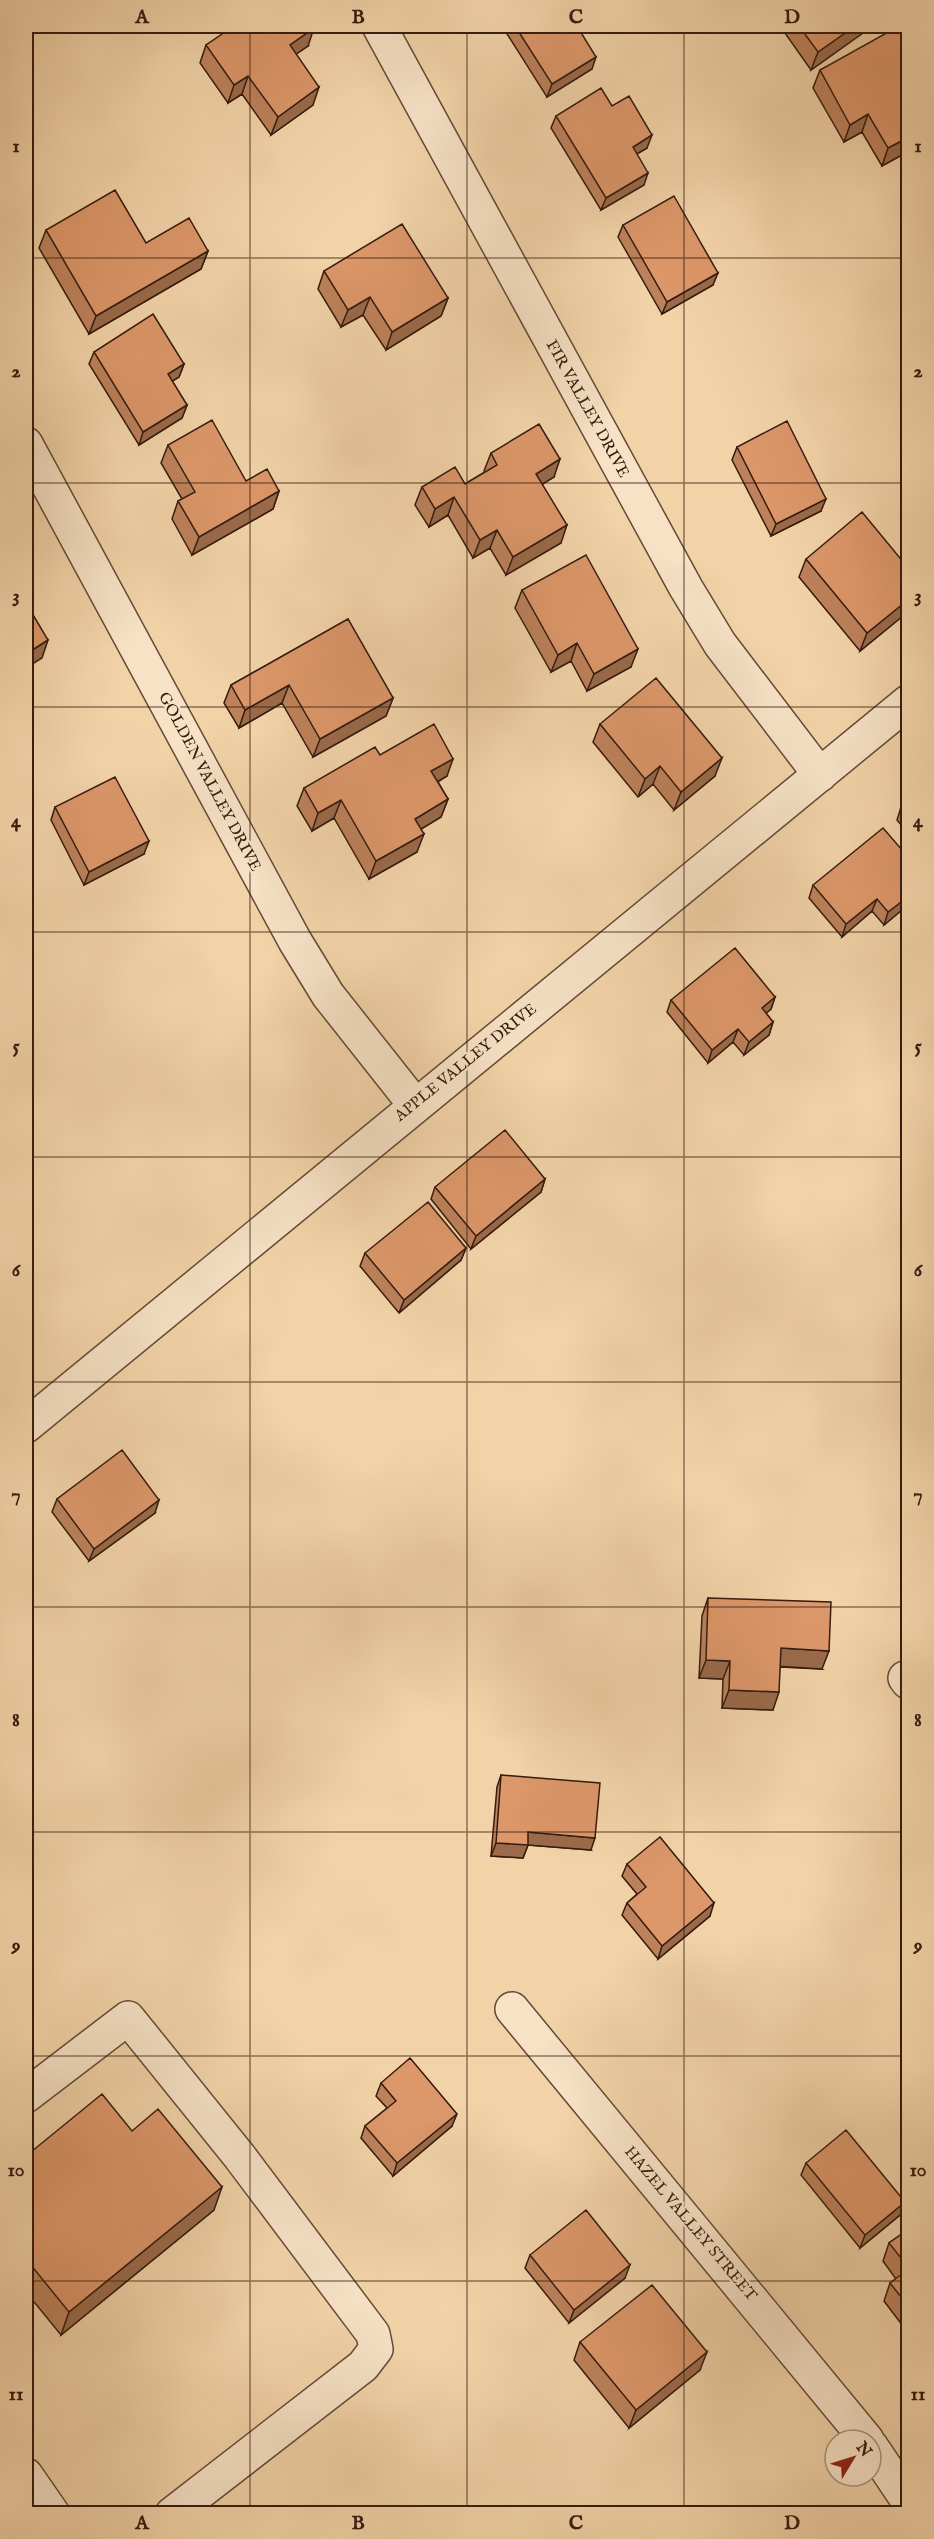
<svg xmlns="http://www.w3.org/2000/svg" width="934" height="2539" viewBox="0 0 934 2539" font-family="'IM FELL English',serif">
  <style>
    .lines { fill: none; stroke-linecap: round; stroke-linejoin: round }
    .minor-casing { stroke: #654935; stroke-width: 36 }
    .minor { stroke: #f7e2c6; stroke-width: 33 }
    .wall { fill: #bd825b; stroke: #361b0f; stroke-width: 1.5 }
    .shaded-wall { fill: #9a6a4a; stroke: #361b0f; stroke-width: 1.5 }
    .building { fill: #dc976a; stroke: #361b0f; stroke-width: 1.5 }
    .grid { fill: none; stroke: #361b0f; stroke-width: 1.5; stroke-opacity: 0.55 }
    .labels { text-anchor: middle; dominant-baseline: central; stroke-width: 4.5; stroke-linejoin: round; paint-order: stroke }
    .street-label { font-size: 16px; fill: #361b0f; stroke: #f7e2c6 }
    .neatline { fill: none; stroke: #361b0f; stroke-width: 2 }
    .grid-label { font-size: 20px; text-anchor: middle; font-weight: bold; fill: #361b0f }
  </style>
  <rect width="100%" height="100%" fill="#f2d3a8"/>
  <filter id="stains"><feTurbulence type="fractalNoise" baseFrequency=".00333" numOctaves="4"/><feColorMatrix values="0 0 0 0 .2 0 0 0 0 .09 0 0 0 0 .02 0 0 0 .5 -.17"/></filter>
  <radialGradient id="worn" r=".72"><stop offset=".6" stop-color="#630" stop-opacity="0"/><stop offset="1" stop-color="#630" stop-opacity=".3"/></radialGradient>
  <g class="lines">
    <defs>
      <path id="minor" d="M379 26 686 588 720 644 820 775
        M26 444 295 941 328 995 415 1105
        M26 1426 908 702
        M905 1678 908 1682
        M512 2009 867 2440
        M26 2096 128 2018 240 2157 373 2334 376 2349 363 2366 172 2514
        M871 2446 908 2501
        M26 2475 53 2514"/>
    </defs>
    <use href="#minor" class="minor-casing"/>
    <use href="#minor" class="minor"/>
  </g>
  <path class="wall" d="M502 26H577L592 69 547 97Z
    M780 26H869L867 30 811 70Z
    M909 26V151L882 166 862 132 844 142 813 88 820 70Z
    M206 45 308 46 296 54 313 105 271 135 242 94 228 103 200 63Z
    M612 106 647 148 637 154 644 185 601 210 551 128 556 116Z
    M623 225 713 285 662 314 618 237Z
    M46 230 146 243 208 251 201 269 89 334 39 248Z
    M324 271 448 298 441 316 386 350 363 315 341 327 318 289Z
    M94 352 184 364 179 377 172 381 187 405 182 418 139 445 89 364Z
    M168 445 246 481 279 491 273 509 192 555 172 519 178 501 182 499 161 463Z
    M737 447 821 511 771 536 732 460Z
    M491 453 554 477 542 484 561 543 506 575 490 548 473 558 448 515 429 527 415 505 422 487 465 484 485 472 484 471Z
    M806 559 909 569V611L860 651 799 577Z
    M522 590 631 667 587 691 571 661 551 672 515 608Z
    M348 619 393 698 386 716 313 757 282 703 239 728 224 703 231 685Z
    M600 724 715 776 674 810 653 784 638 797 593 742Z
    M380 755 447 776 438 782 448 799 441 817 421 829 417 852 369 879 334 818 312 831 297 806 304 788Z
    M909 801V834L897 820 901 807Z
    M55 807 144 854 84 885 51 820Z
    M909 858V904L884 925 872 911 842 937 809 898 813 885Z
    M775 997 771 1009 766 1013 773 1022 769 1035 744 1055 733 1042 708 1063 667 1012 671 1000Z
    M545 1179 541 1192 471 1249 431 1199 435 1187Z
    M466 1248 461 1260 399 1313 360 1266 365 1253Z
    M57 1499 155 1513 89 1561 52 1512Z
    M708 1598 822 1669 780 1667 773 1710 722 1708 723 1679 699 1678 702 1616Z
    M501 1775 591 1850 528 1845 523 1858 491 1856 497 1787Z
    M627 1864 710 1916 658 1959 622 1915 627 1903 637 1894 622 1876Z
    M381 2083 452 2126 393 2176 361 2138 365 2126 387 2108 376 2096Z
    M132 2131 214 2210 61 2335 26 2292V2156Z
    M806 2163 900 2215 860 2248 801 2175Z
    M909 2229V2334L884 2301 890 2283 896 2279 883 2261 889 2243Z
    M530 2255 625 2278 569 2323 525 2268Z
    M580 2342 700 2370 629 2428 574 2360Z"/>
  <path class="shaded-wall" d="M855 26H869L867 30 811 70 818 52Z
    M314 28 308 46 283 63 290 45Z
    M596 57 592 69 547 97 552 84Z
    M909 62V76L904 64Z
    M248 76 242 94 228 103 234 85Z
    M319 87 313 105 271 135 278 117Z
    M868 114 862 132 844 142 850 125Z
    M652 135 647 148 628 159 633 147Z
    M909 137V151L882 166 888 148Z
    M648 173 644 185 601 210 606 198Z
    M208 251 201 269 89 334 96 316Z
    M718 273 713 285 662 314 667 302Z
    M370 297 363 315 341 327 348 310Z
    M448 298 441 316 386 350 392 332Z
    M184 364 179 377 163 387 168 374Z
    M187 405 182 418 139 445 143 432Z
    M560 459 554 477 530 492 536 474Z
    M279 491 273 509 192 555 199 537Z
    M454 497 448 515 429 527 435 509Z
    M826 499 821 511 771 536 776 524Z
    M567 525 561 543 506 575 513 557Z
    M497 530 490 548 473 558 480 540Z
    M909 599V611L860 651 867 633Z
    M48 640 42 658 26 668V654Z
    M577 643 571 661 551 672 558 655Z
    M638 649 631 667 587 691 594 674Z
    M289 685 282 703 239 728 245 710Z
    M393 698 386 716 313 757 320 739Z
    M722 758 715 776 674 810 681 792Z
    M453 759 447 776 425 789 431 771Z
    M660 766 653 784 638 797 645 779Z
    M448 799 441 817 408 837 415 819Z
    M341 800 334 818 312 831 318 813Z
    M424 834 417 852 369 879 376 861Z
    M149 841 144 854 84 885 89 872Z
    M909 896V904L884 925 888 912Z
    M877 899 872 911 842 937 846 924Z
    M775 997 771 1009 757 1021 762 1008Z
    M773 1022 769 1035 744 1055 749 1042Z
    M738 1029 733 1042 708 1063 712 1050Z
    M545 1179 541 1192 471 1249 476 1236Z
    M466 1248 461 1260 399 1313 404 1300Z
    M159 1500 155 1513 89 1561 94 1549Z
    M781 1648 829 1651 822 1669 774 1666Z
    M706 1660 730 1661 723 1679 699 1678Z
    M729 1690 779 1692 773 1710 722 1708Z
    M528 1832 595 1838 591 1850 528 1845 523 1858 491 1856 496 1843Z
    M714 1903 710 1916 658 1959 662 1946Z
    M457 2114 452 2126 393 2176 397 2163Z
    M222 2187 214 2210 61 2335 69 2312Z
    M905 2202 900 2215 860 2248 865 2235Z
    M630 2265 625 2278 569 2323 574 2310Z
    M707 2352 700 2370 629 2428 636 2410Z"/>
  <path class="building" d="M234 26H313L314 28 290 45 319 87 278 117 248 76 234 85 206 45Z
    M515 26H577L596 57 552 84Z
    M799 26H855L818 52Z
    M899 26H909V62L904 64 909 73V137L888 148 868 114 850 125 820 70Z
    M601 88 612 106 629 96 652 135 633 147 648 173 606 198 556 116Z
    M115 190 146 243 189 218 208 251 96 316 46 230Z
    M674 196 718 273 667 302 623 225Z
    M402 224 448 298 392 332 370 297 348 310 324 271Z
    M153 314 184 364 168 374 187 405 143 432 94 352Z
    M212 420 246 481 267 469 279 491 199 537 178 501 195 492 168 445Z
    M787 421 826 499 776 524 737 447Z
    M539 424 560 459 536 474 567 525 513 557 497 530 480 540 454 497 435 509 422 487 455 467 465 484 497 465 491 453Z
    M862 512 909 569V599L867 633 806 559Z
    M586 555 638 649 594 674 577 643 558 655 522 590Z
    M26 603 48 640 26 654Z
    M348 619 393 698 320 739 289 685 245 710 231 685Z
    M656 678 722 758 681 792 660 766 645 779 600 724Z
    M434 724 453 759 431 771 448 799 415 819 424 834 376 861 341 800 318 813 304 788 375 747 380 755Z
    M115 777 149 841 89 872 55 807Z
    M909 801V816L901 807Z
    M883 828 909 858V896L888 912 877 899 846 924 813 885Z
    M735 948 775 997 762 1008 773 1022 749 1042 738 1029 712 1050 671 1000Z
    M505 1130 545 1179 476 1236 435 1187Z
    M428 1202 466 1248 404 1300 365 1253Z
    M122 1450 159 1500 94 1549 57 1499Z
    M708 1598 831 1602 829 1651 781 1648 779 1692 729 1690 730 1661 706 1660Z
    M501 1775 600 1783 595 1838 528 1832V1845L496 1843Z
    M660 1837 714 1903 662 1946 627 1903 646 1887 627 1864Z
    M410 2058 457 2114 397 2163 365 2126 396 2101 381 2083Z
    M102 2094 132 2131 158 2109 222 2187 69 2312 26 2259V2169L29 2166 26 2162V2156Z
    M846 2130 905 2202 865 2235 806 2163Z
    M586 2210 630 2265 574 2310 530 2255Z
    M909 2229V2268L889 2243Z
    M909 2269V2307L890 2283Z
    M652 2285 707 2352 636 2410 580 2342Z"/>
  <path class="grid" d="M250 26V2514M467 26V2514M684 26V2514M26 258H908M26 483H908M26 707H908M26 932H908M26 1157H908M26 1382H908M26 1607H908M26 1832H908M26 2056H908M26 2281H908"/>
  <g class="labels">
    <g class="street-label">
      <text transform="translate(587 409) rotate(61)">FIR VALLEY DRIVE</text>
      <text transform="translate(209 782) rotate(62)">GOLDEN VALLEY DRIVE</text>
      <text transform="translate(466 1063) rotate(-39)">APPLE VALLEY DRIVE</text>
      <text transform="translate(690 2224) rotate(50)">HAZEL VALLEY STREET</text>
    </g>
  </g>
  <rect width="934" height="2539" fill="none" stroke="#f2d3a8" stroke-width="66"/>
  <g transform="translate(853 2458) rotate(52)"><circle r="28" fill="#f7e2c6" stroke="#aa927d" stroke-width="1.5"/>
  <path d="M0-4.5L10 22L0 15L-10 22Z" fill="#8f2418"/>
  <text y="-9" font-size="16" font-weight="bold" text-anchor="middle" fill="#361b0f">N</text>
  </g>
  <rect x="33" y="33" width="868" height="2473" class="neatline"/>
  <g class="grid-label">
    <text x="142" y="23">A</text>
    <text x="358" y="23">B</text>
    <text x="576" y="23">C</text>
    <text x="792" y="23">D</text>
    <text x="16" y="152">1</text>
    <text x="918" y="152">1</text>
    <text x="16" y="377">2</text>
    <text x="918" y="377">2</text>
    <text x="16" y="602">3</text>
    <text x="918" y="602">3</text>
    <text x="16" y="827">4</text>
    <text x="918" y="827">4</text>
    <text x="16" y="1052">5</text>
    <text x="918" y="1052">5</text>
    <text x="16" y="1276">6</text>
    <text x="918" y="1276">6</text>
    <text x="16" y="1501">7</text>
    <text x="918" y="1501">7</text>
    <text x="16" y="1726">8</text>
    <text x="918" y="1726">8</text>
    <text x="16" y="1951">9</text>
    <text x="918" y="1951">9</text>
    <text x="16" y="2176">10</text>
    <text x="918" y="2176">10</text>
    <text x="16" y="2400">11</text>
    <text x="918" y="2400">11</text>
    <text x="142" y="2529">A</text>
    <text x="358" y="2529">B</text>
    <text x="576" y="2529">C</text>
    <text x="792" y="2529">D</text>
  </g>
  <rect width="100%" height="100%" filter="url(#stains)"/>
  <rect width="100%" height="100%" fill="url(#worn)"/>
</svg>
